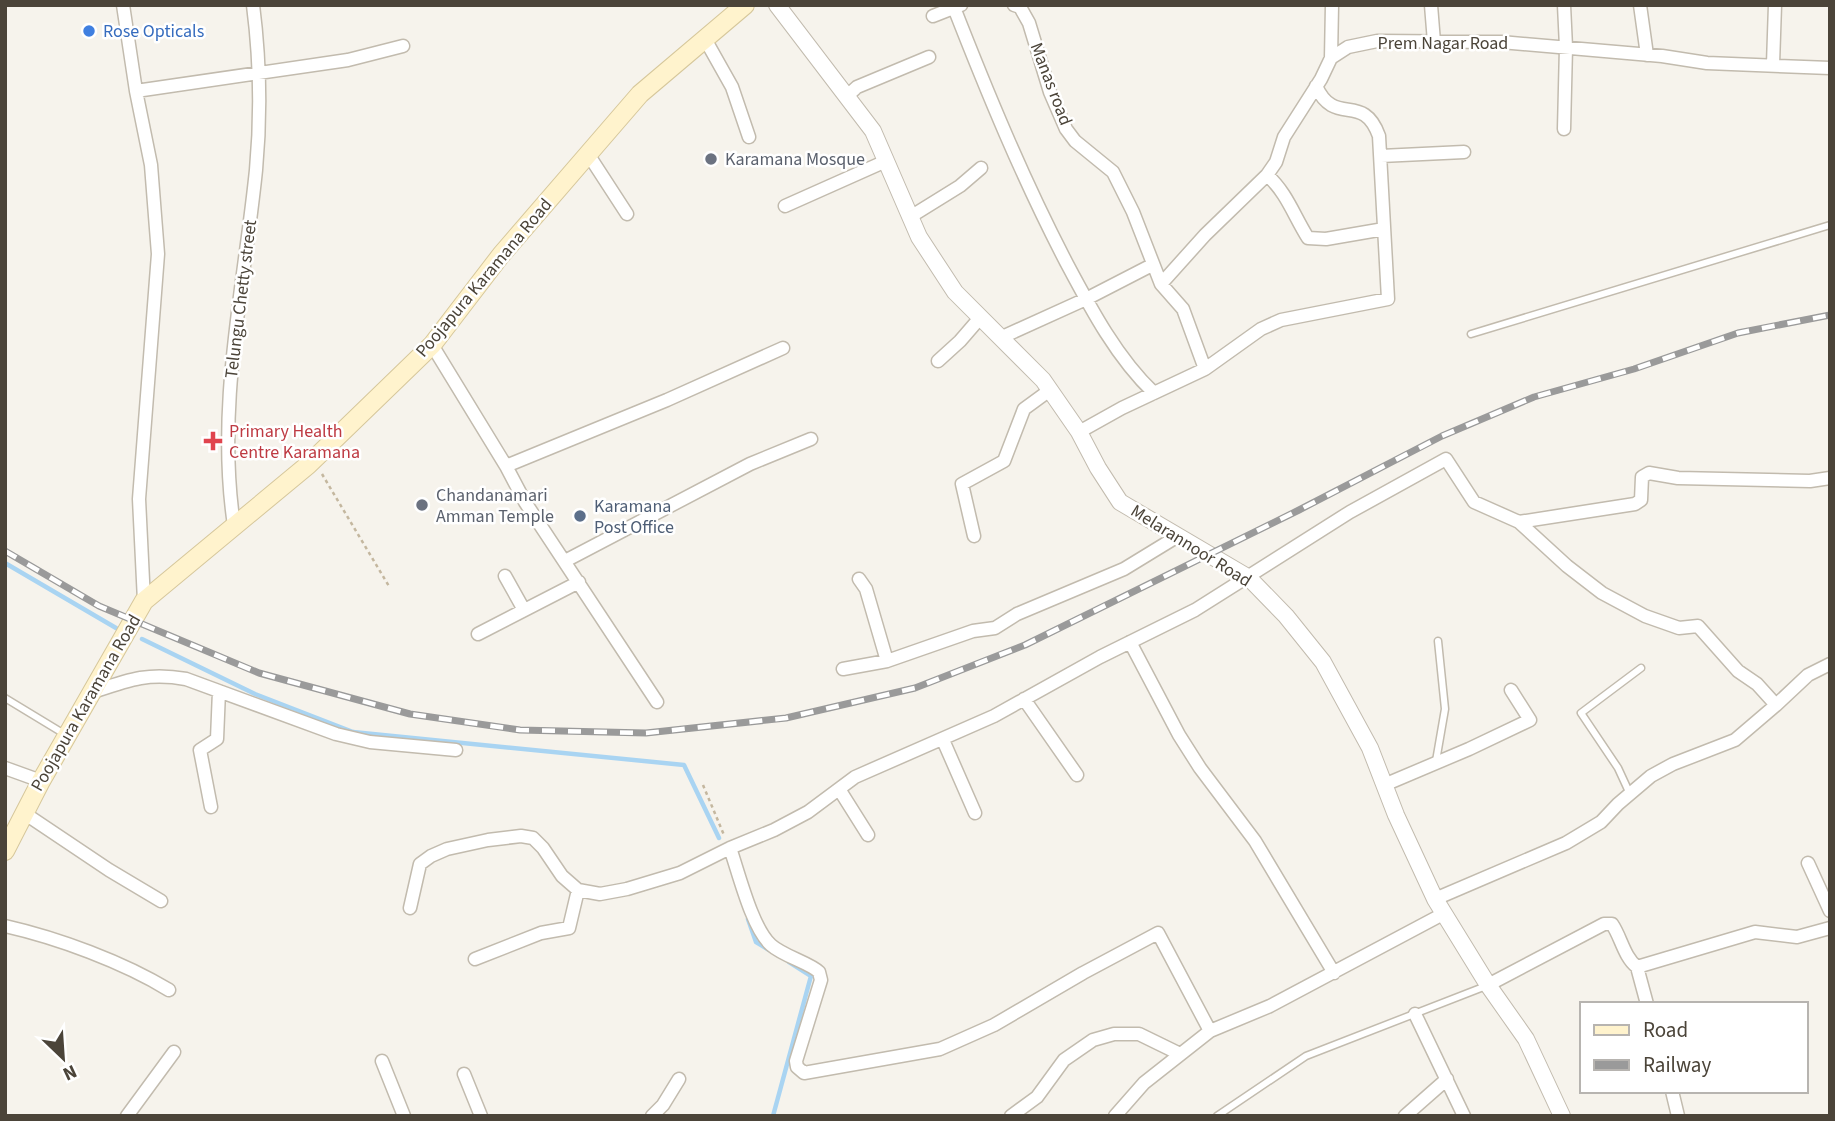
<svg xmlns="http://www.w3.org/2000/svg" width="1835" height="1121" viewBox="0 0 1835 1121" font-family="'Source Sans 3',sans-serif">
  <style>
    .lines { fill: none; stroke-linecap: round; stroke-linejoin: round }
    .stream { stroke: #a9d4f2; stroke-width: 4.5 }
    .service-casing { stroke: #c2bbae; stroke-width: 9 }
    .minor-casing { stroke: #c2bbae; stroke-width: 15 }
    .tertiary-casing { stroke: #c2bbae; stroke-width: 18 }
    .secondary-casing { stroke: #d6c79b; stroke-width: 20 }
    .path { stroke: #c4b79f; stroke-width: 2.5; stroke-dasharray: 3.5 3.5; stroke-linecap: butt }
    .service { stroke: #fff; stroke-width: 6 }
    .minor { stroke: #fff; stroke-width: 12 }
    .tertiary { stroke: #fff; stroke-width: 16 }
    .secondary { stroke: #fff3cd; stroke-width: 18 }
    .rail-casing { stroke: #9a9a9a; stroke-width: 7 }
    .rail { stroke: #fff; stroke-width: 4.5; stroke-dasharray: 13; stroke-linecap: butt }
    .shop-dot { fill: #3f7fe0; stroke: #fff; stroke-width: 2.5 }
    .worship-dot { fill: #6b7280; stroke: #fff; stroke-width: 2.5 }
    .health-dot { fill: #e0444e; stroke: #fff; stroke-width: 2.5 }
    .service-dot { fill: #5c6f8a; stroke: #fff; stroke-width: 2.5 }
    .labels { text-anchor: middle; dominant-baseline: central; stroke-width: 5; stroke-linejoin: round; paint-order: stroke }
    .shop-label { font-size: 18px; fill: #366cbe; stroke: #fff; text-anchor: start }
    .street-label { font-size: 18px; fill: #4b4439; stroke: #fff }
    .worship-label { font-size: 18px; fill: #5b616d; stroke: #fff; text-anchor: start }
    .health-label { font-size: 18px; fill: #be3a42; stroke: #fff; text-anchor: start }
    .service-label { font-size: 18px; fill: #4e5e75; stroke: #fff; text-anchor: start }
  </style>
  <rect width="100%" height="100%" fill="#f6f3ec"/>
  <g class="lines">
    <path class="stream" d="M5 563 116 628
      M142 639 255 694 353 732 684 765 719 838
      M748 919 756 942 769 950
      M773 1116 811 976 789 962"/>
    <defs>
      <path id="service" d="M1471 334 1830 225
        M5 698 66 735
        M1436 761 1445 709 1438 641
        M1630 794 1618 768 1581 713 1641 668
        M1217 1116 1306 1056 1486 986"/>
      <path id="minor" d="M123 5 136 91 151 165 158 254 139 499 144 601
        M953 5C987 92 1022 177 1065 260 1090 307 1116 357 1154 393
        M1014 5 1020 7 1029 23 1050 92 1066 129 1075 141 1113 172 1133 212 1161 284
        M1431 5 1434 42
        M1640 5 1647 55
        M933 16 961 5
        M705 39 732 87 749 137
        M1331 58 1332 5
        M1773 64 1775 5
        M136 91 348 60 403 46
        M846 97 857 87 929 57
        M1564 129 1566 47 1564 5
        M588 154 627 214
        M1381 156 1464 152
        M1267 175C1287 193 1294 216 1308 238L1326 239 1384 229
        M785 206 886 161
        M910 217 960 186 981 168
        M1000 338 1086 299 1152 265
        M432 345 506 466 525 502 657 702
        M938 361 960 341 979 319
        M1205 369 1261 329 1281 320 1388 299 1379 136C1363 91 1335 128 1316 86
        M1079 432 1122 408 1205 369 1183 309 1161 284 1205 235 1267 175 1276 162 1284 137 1321 79 1331 58 1348 47 1377 41 1501 42 1662 56 1707 63 1830 68
        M506 466 667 400 783 348
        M1519 522 1635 504 1641 500 1642 477 1649 473 1678 478 1810 481 1830 478
        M234 525C216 407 244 288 256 170 261 116 260 59 253 5
        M974 536 962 484 1004 461 1024 409 1050 390
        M565 561 750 464 811 439
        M505 576 524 610
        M859 579 866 589 887 661
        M478 634 579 582
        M1130 642 1179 735 1200 768 1255 841 1334 973
        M843 669 887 661 973 631 995 628 1017 614 1124 569 1178 536
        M93 692C128 680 148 672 186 679L336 734 370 742 456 750
        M1024 699 1077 775
        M1776 705 1808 675 1830 664
        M943 740 975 813
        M5 768 41 781
        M1384 785 1469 749 1530 720 1511 690
        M839 789 868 835
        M211 807 200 750 217 739 219 691
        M24 813 109 870 161 901
        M730 848C739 874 752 928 771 945 783 956 810 963 819 972L821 980 796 1061 797 1067 804 1073 940 1049 994 1025 1083 973 1158 933 1210 1031
        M1808 863 1830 911
        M410 908 420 864 431 856 447 849 488 840 521 836 533 838 543 848 562 876 578 890 600 894 627 889 680 873 730 848 774 830 808 812 855 777 994 716 1100 657 1195 610 1350 512 1446 459 1474 502 1519 522 1567 566 1602 593 1645 616 1679 628 1698 626 1738 671 1757 684 1776 705 1735 740 1673 764 1651 776 1618 804 1601 822 1566 843 1435 899
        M5 926C58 938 123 962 169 990
        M475 959 541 933 569 928 578 890
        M1637 967 1647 1004
        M1488 985 1604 924H1612C1621 937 1624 957 1637 967L1755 932 1797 937 1830 928
        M1415 1014 1464 1116
        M382 1061 404 1116
        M464 1074 481 1116
        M1672 1091 1678 1116
        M127 1116 174 1052
        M652 1116 663 1105 679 1079
        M1011 1116 1037 1097 1064 1060 1093 1040 1114 1034H1139L1180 1054
        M1115 1116 1144 1083 1210 1031 1270 1006 1443 914
        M1405 1116 1447 1079"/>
      <path id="tertiary" d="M777 5 873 131 919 237 955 292 1043 380 1079 432 1098 468 1120 502 1249 578 1286 616 1323 662 1370 748 1396 815 1435 899 1488 985 1526 1039 1562 1116"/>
      <path id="secondary" d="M5 851 41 781 144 601 308 465 432 345 501 255 640 94 745 5"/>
    </defs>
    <use href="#service" class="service-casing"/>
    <use href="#minor" class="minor-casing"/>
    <use href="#tertiary" class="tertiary-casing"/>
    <use href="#secondary" class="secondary-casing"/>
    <path class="path" d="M322 474 390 588
      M703 785 724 835"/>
    <use href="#service" class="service"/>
    <use href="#minor" class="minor"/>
    <use href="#tertiary" class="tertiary"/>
    <use href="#secondary" class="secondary"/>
    <defs>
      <path id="rail" d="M5 551 99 606 259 673 410 714 520 730 646 733 786 718 915 688 1025 645 1299 510 1442 436 1534 397 1634 369 1738 333 1830 315"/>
    </defs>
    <use href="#rail" class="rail-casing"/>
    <use href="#rail" class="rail"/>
  </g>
  <circle class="shop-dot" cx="89" cy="31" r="7"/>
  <g class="worship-dot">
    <circle cx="711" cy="159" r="7"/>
    <circle cx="422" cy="505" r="7"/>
  </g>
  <path class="health-dot" d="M209.5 430.5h7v7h7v7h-7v7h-7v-7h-7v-7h7z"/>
  <circle class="service-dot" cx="580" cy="516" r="7"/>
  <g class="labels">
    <g class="shop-label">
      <text x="103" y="31">Rose Opticals</text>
    </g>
    <g class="street-label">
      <text x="1443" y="43">Prem Nagar Road</text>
      <text transform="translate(1051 84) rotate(69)">Manas road</text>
      <text transform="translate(484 278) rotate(-50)">Poojapura Karamana Road</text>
      <text transform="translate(241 299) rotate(-83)">Telungu Chetty street</text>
      <text transform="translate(1191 546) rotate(32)">Melarannoor Road</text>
      <text transform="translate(86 703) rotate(-60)">Poojapura Karamana Road</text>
    </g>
    <g class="worship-label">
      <text x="725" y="159">Karamana Mosque</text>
      <text x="436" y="495">Chandanamari<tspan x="436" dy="21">Amman Temple</tspan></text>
    </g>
    <g class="health-label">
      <text x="229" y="431">Primary Health<tspan x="229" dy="21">Centre Karamana</tspan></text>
    </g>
    <g class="service-label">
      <text x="594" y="506">Karamana<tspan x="594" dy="21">Post Office</tspan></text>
    </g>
  </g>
  <rect width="1835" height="1121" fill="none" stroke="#4b4439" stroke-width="14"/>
  <rect x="1580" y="1002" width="228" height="91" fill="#ffffff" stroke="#b7b4b0" stroke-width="2"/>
  <rect x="1594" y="1025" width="35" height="10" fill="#fff3cd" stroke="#b7b4b0" stroke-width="2"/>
  <text x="1643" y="1037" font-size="21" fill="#4b4439">Road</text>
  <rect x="1594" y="1060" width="35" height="10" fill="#9a9a9a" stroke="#b7b4b0" stroke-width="2"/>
  <text x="1643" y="1072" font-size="21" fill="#4b4439">Railway</text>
  <g transform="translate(63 1058) rotate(155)" stroke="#ffffff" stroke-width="5" paint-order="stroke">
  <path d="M0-5L12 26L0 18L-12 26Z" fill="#4b4439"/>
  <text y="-10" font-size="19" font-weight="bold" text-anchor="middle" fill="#4b4439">N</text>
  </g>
</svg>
